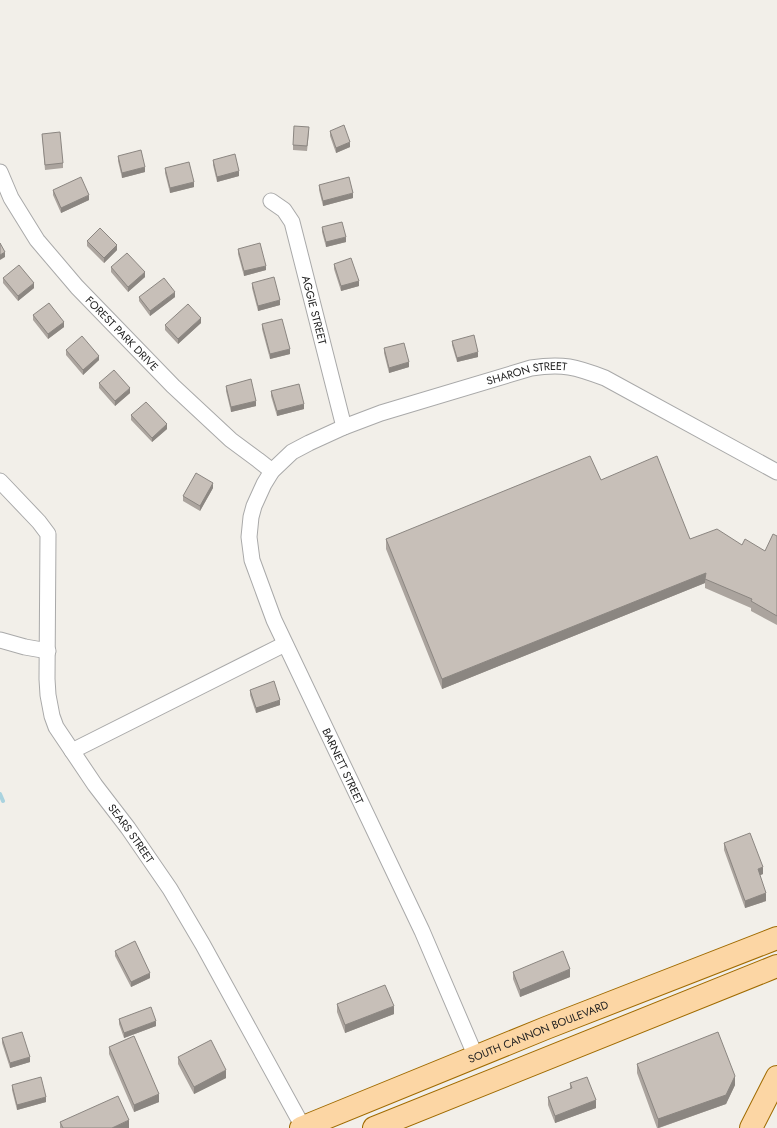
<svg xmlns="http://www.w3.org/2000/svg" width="777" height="1128" viewBox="0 0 777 1128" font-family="Jost,sans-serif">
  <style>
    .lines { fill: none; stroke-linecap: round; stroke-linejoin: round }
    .stream { stroke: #aad3df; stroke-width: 4 }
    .street-casing { stroke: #a9a9a9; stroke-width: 17 }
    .primary-casing { stroke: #a06b00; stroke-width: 24 }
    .street { stroke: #fff; stroke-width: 15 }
    .primary { stroke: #fcd6a4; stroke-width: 22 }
    .wall { fill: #aba49e }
    .shaded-wall { fill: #8b8681 }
    .building { fill: #c7bfb8; stroke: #8b8681 }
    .labels { text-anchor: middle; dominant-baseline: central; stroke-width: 3.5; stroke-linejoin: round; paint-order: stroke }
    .street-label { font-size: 11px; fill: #222; stroke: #fff }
  </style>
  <rect width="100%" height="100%" fill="#f2efe9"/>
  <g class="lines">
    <path class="stream" d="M0 794 3 801"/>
    <defs>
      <g id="street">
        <path id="s1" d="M0 172 11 198 37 240 77 287 173 386 231 440 258 460 272 471"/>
        <path id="s2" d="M271 201 284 210 292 222 344 427"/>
        <path id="s3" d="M0 481 39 522 48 534 47 679 48 695 52 716 56 727 95 785 128 828 170 889 203 945 303 1127"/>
        <path d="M0 640 25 647 48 651"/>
        <path d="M72 751 285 644"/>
        <path id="s4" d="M476 1057 422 931 274 620 252 560 249 537 251 517 254 506 264 484 272 471 292 452 309 443 344 427 381 413 531 368C563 363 576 367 605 378L777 472"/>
      </g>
      <g id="primary">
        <path id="s5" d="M301 1128 546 1028 777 938"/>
        <path d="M374 1128 777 966"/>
        <path d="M751 1128 777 1077"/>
      </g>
    </defs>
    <use href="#street" class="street-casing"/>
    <use href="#primary" class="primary-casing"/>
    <use href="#street" class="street"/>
    <use href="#primary" class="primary"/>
  </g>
  <path class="wall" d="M330 131 350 147 336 153 330 136Z
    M309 132 307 151 293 150V145Z
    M42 134 63 163V168L45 170Z
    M118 156 145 172 122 178 118 161Z
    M213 160 239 176 217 182 213 165Z
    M165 168 194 187 170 193 165 173Z
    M319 185 353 198 323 206 319 190Z
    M53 190 89 200 61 213 53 195Z
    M322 227 346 242 326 247 322 232Z
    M87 241 117 250 104 263 87 246Z
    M238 249 266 270 244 276 238 254Z
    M334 264 359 286 341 291 334 269Z
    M111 267 145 277 128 292 111 272Z
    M3 278 34 288 18 301 3 283Z
    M252 283 280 305 258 311 252 288Z
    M139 297H175L150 316 139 301Z
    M33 315 64 327 48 339 33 320Z
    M201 323 178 344 165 330V325Z
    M262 324 290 354 270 359 262 329Z
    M452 341 478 357 457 362 452 345Z
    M384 348 409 367 389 373 384 353Z
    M66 350 99 360 83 375 66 355Z
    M99 383 130 393 115 406 99 388Z
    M226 386 256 406 231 412 226 391Z
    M271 391 304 409 277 416 271 396Z
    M131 415 167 429 152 442 131 420Z
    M601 480 690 539 742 545 765 551 777 536V625L751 611V608L705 588V583L442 689 386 549V539Z
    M213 488 200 511 183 501V496Z
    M250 690 280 705 256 713 250 695Z
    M724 843 763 874 760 875 766 901 745 908 724 850Z
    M115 951 150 978 131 987 115 956Z
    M513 972 570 977 520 997 513 979Z
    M337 1004 394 1014 345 1033 337 1012Z
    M119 1019 156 1026 124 1038 119 1024Z
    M2 1038 30 1062 10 1068 2 1043Z
    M109 1047 159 1102 134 1112 109 1054Z
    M178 1057 226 1078 194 1094 178 1064Z
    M637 1064 735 1085 726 1104 659 1128H657L637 1073Z
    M570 1083 596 1108 555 1123 548 1105V1097L570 1089Z
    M12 1085 46 1102 17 1110 12 1090Z
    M60 1122 129 1128H60Z"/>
  <path class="shaded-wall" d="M350 142V147L336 153V148Z
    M145 167V172L122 178V173Z
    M239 171V176L217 182V177Z
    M194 182V187L170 193V188Z
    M353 193V198L323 206V201Z
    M89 195V200L61 213V208Z
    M346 237V242L326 247V242Z
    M117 245V250L104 263V258Z
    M5 252V257L0 260V255Z
    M266 266V270L244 276V271Z
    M145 272V277L128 292V287Z
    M359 281V286L341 291V286Z
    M34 283V288L18 301V296Z
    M175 292V297L150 316V311Z
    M280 300V305L258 311V306Z
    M201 318V323L178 344V339Z
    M64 322V327L48 339V334Z
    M290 349V354L270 359V354Z
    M478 352V357L457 362V358Z
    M99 356V360L83 375V370Z
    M409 362V367L389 373V368Z
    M130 388V393L115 406V401Z
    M256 401V406L231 412V407Z
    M304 404V409L277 416V411Z
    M167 424V429L152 442V438Z
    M213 483V488L200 511V506Z
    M706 573 705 583 442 689V679Z
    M280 700V705L256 713V708Z
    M763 867V874L758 876V869Z
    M766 893V901L745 908V901Z
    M570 969V977L520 997V990Z
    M150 973V978L131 987V982Z
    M394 1006V1014L345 1033V1025Z
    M156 1021V1026L124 1038V1033Z
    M30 1057V1062L10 1068V1063Z
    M226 1070V1078L194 1094V1087Z
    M735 1076V1085L726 1104 658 1128V1119Z
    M159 1094V1102L134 1112V1105Z
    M46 1097V1102L17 1110V1105Z
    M596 1100V1108L555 1123V1116Z
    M129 1120V1128H112Z"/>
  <path class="building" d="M344 125 350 142 336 148 330 131Z
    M294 126 309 127 307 146 293 145Z
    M60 132 63 163 45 165 42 134Z
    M141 150 145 167 122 173 118 156Z
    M235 154 239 171 217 177 213 160Z
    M189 162 194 182 170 188 165 168Z
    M81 177 89 195 61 208 53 190Z
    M349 177 353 193 323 201 319 185Z
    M342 222 346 237 326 242 322 227Z
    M100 228 117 245 104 258 87 241Z
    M0 243 5 252 0 255Z
    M260 243 266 266 244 271 238 249Z
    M127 253 145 272 128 287 111 267Z
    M351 258 359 281 341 286 334 264Z
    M19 265 34 283 18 296 3 278Z
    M274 277 280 300 258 306 252 283Z
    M164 278 175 292 150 311 139 297Z
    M49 303 64 322 48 334 33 315Z
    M188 304 201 318 178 339 165 325Z
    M282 319 290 349 270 354 262 324Z
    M474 335 478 352 457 358 452 341Z
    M82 336 99 356 83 370 66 350Z
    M404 343 409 362 389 368 384 348Z
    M114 370 130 388 115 401 99 383Z
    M251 379 256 401 231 407 226 386Z
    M299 384 304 404 277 411 271 391Z
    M146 402 167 424 152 438 131 415Z
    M590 456 601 480 657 456 690 539 717 529 742 545 745 539 765 551 773 534 777 536V616L751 601 752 599 705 579 706 573 442 679 386 539Z
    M196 473 213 483 200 506 183 496Z
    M274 681 280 700 256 708 250 690Z
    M750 833 763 867 758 869 766 893 745 901 724 843Z
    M135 941 150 973 131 982 115 951Z
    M563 951 570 969 520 990 513 972Z
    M385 985 394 1006 345 1025 337 1004Z
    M151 1007 156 1021 124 1033 119 1019Z
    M22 1032 30 1057 10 1063 2 1038Z
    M718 1032 735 1076 726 1095 658 1119 637 1064Z
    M134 1036 159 1094 134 1105 109 1047Z
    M211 1040 226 1070 194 1087 178 1057Z
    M41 1077 46 1097 17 1105 12 1085Z
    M587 1077 596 1100 555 1116 548 1097 572 1088 570 1083Z
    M118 1096 129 1120 112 1128H63L60 1122Z"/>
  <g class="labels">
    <g class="street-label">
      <text stroke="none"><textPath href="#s2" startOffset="121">AGGIE STREET</textPath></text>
      <text stroke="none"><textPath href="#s1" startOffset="204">FOREST PARK DRIVE</textPath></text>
      <text stroke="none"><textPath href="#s4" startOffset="916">SHARON STREET</textPath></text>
      <text transform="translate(343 766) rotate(65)">BARNETT STREET</text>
      <text stroke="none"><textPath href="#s3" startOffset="396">SEARS STREET</textPath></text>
      <text stroke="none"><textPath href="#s5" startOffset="256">SOUTH CANNON BOULEVARD</textPath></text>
    </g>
  </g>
</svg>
